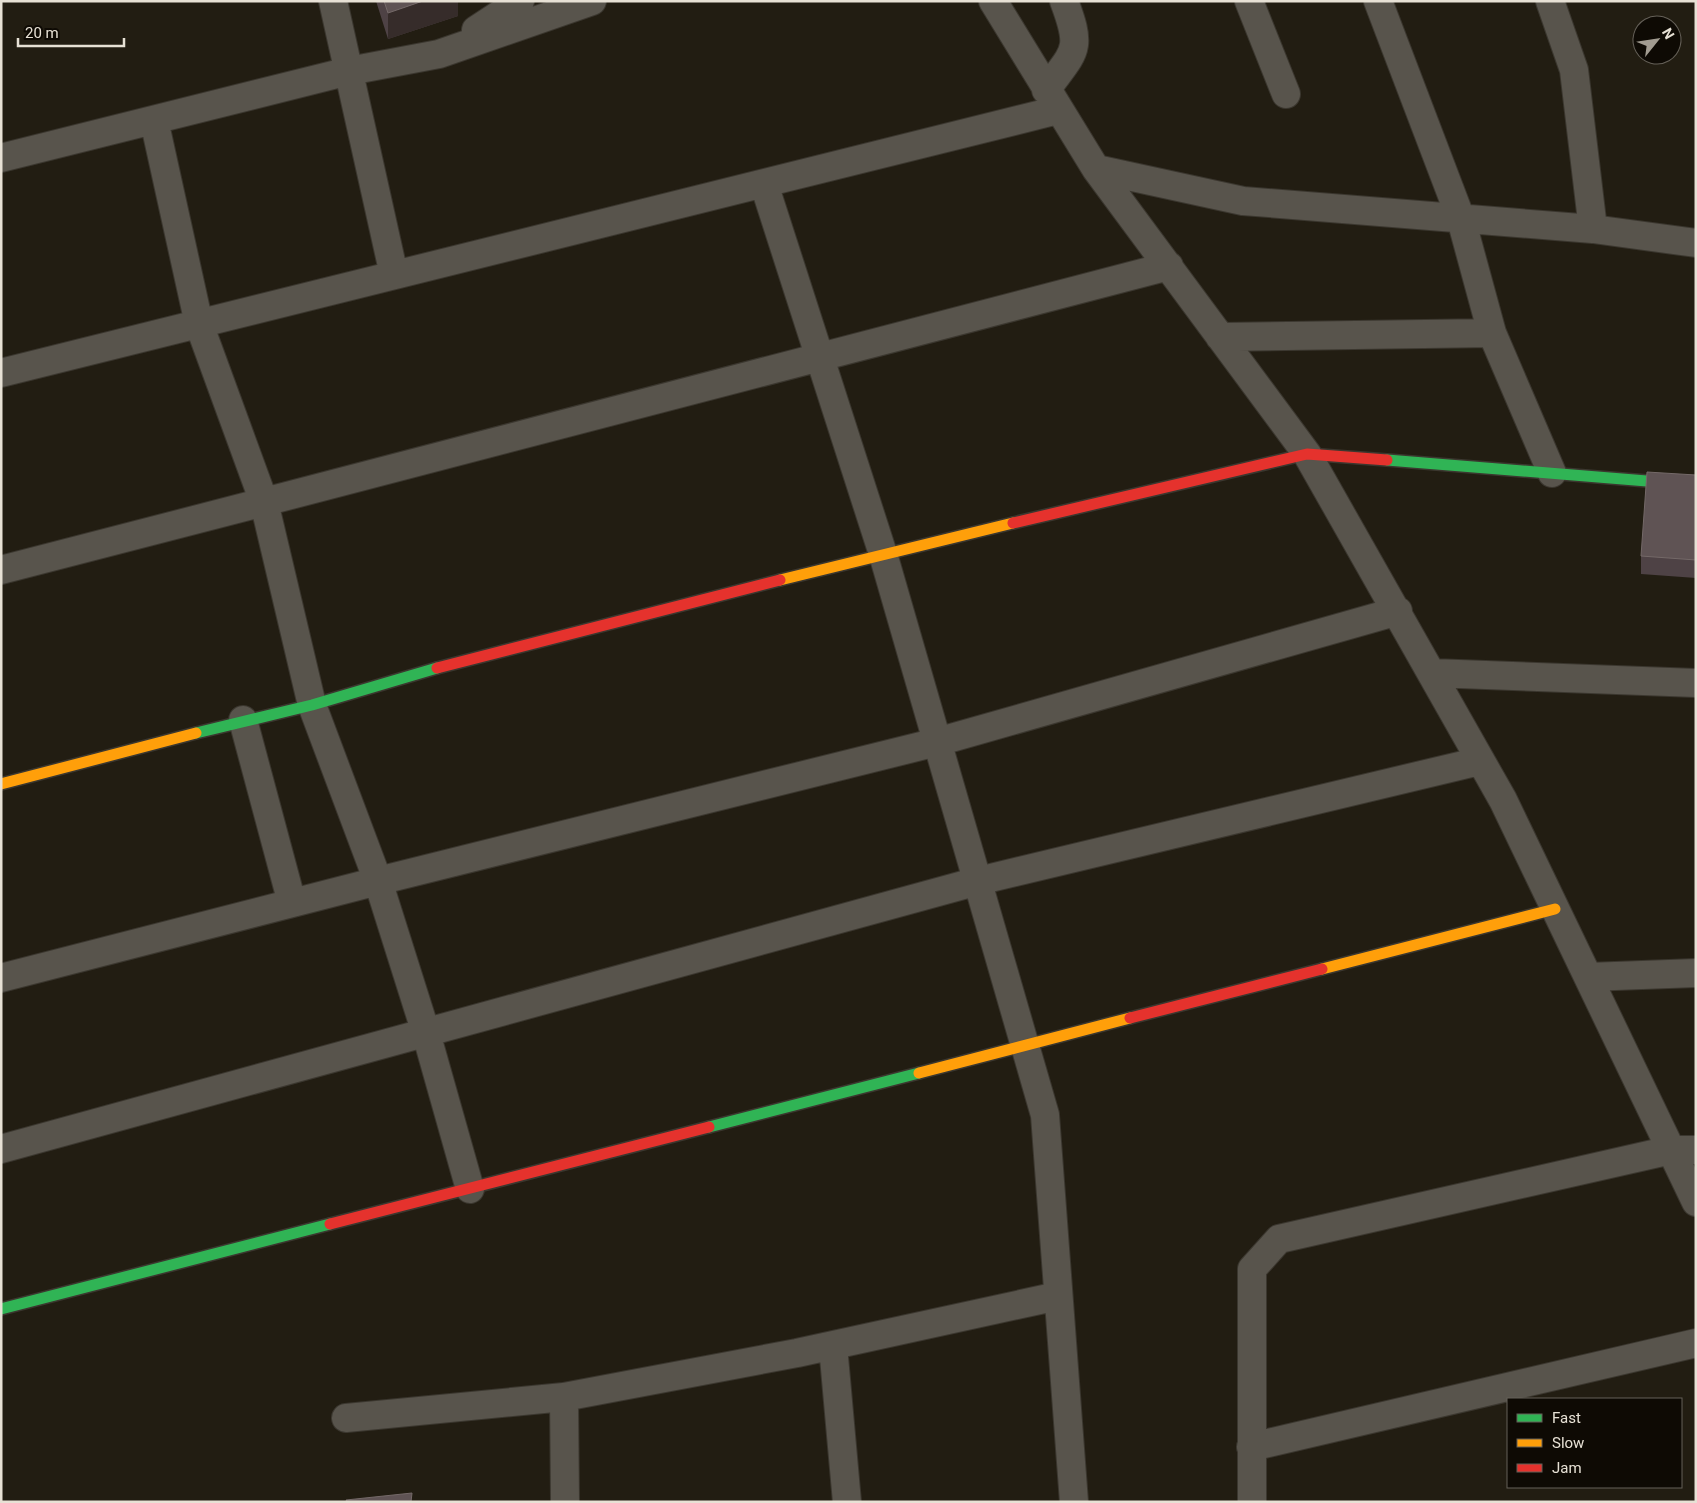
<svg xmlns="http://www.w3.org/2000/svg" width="1697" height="1503" viewBox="0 0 1697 1503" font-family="Roboto,sans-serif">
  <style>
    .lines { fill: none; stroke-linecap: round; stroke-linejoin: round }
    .street-casing { stroke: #3b372f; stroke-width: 30 }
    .fast-casing { stroke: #3b372f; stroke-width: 14 }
    .slow-casing { stroke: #3b372f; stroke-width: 14 }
    .jam-casing { stroke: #3b372f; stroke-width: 14 }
    .street { stroke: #58544c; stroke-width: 28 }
    .fast { stroke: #30b455; stroke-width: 11 }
    .slow { stroke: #ff9f0a; stroke-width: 11 }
    .jam { stroke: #e5322d; stroke-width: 11 }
    .wall { fill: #4e4245 }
    .shaded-wall { fill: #362c2a }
    .building { fill: #5f5354; stroke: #746968 }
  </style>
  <rect width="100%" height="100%" fill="#221d12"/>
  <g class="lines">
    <defs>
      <path id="street" d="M333 1 394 275
        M993 1 1096 169 1307 454 1503 800 1696 1202
        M1249 1 1286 94
        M1378 1 1461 219 1492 333 1552 473
        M1550 1 1574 70 1593 229
        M476 30 520 1
        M1046 90C1075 50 1083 51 1064 1
        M154 120 199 324 264 502 1169 266
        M1 158 349 71 439 54 592 1
        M1096 169 1243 201 1593 229 1696 243
        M764 184 883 554 1045 1115 1074 1502
        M1220 337 1492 333
        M1 373 1058 110
        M1 570 264 502 312 705 378 881 426 1033 470 1189
        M1432 673 1696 683
        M243 720 292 903
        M1588 977 1696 973
        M1 978 378 881 937 742 1398 611
        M1 1149 978 881 1480 761
        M833 1346 847 1502
        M564 1397 565 1502
        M346 1418 564 1397 797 1353 1058 1296
        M1251 1447 1696 1343
        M1252 1502V1269L1279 1239 1671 1150H1696"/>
      <path id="fast" d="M1387 460 1696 485
        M196 733 312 705 437 668
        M709 1127 919 1073
        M1 1309 330 1224"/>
      <path id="slow" d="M780 580 1013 523
        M1 784 196 733
        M1322 969 1555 909
        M919 1073 1130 1018"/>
      <path id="jam" d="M1013 523 1307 454 1387 460
        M437 668 780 580
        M1130 1018 1322 969
        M330 1224 709 1127"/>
    </defs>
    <use href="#street" class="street-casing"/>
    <use href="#fast" class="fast-casing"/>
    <use href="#slow" class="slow-casing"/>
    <use href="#jam" class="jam-casing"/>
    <use href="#street" class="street"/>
    <use href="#fast" class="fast"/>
    <use href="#slow" class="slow"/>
    <use href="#jam" class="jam"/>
  </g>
  <path class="wall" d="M376 1H458V16L388 39Z
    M1696 475V578L1641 574V556Z"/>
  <path class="shaded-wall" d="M423 1H458V16L388 39V13Z"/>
  <path class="building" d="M384 1H423L388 13Z
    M1647 472 1696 475V560L1641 556Z
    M412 1493 411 1502H347L346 1500Z"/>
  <rect width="1697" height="1503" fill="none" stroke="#e7e1d5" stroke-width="5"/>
  <rect x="1507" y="1398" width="175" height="90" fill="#0e0a04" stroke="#656058"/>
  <rect x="1517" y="1414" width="25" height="8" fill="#30b455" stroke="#656058"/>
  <text x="1552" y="1423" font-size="15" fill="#e7e1d5">Fast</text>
  <rect x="1517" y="1439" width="25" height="8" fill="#ff9f0a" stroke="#656058"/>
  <text x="1552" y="1448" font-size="15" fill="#e7e1d5">Slow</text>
  <rect x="1517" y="1464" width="25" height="8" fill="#e5322d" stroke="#656058"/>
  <text x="1552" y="1473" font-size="15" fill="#e7e1d5">Jam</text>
  <g transform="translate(1657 40) rotate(60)"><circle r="24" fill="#0e0a04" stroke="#656058"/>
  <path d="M0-4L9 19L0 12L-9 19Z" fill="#a29c91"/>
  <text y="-8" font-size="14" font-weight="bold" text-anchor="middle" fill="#e7e1d5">N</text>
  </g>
  <path d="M18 38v8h106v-8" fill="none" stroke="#e7e1d5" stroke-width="2.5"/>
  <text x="25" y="38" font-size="15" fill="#e7e1d5" stroke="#0e0a04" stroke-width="4" paint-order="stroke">20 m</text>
</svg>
